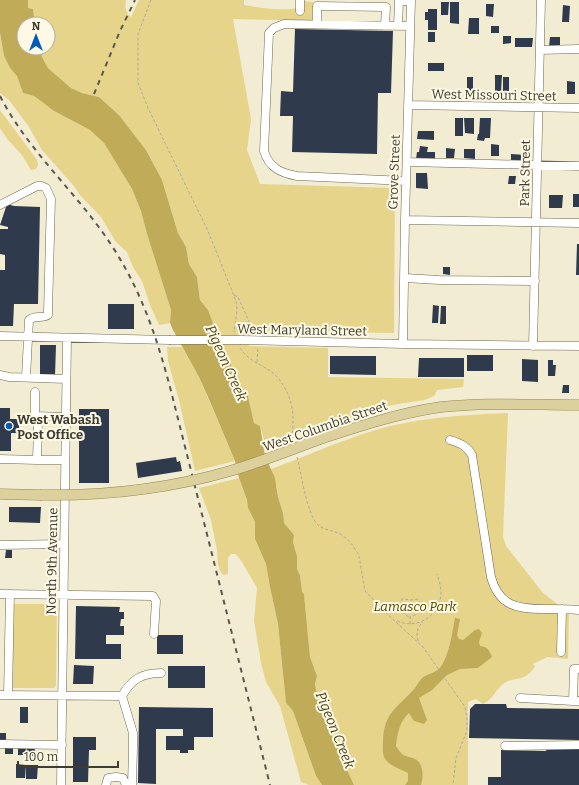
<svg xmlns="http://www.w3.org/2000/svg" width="579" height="785" viewBox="0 0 579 785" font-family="Bitter,serif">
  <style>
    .green { fill: #e6d48b }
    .water { fill: #c0ac58 }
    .building { fill: #2f3b4c }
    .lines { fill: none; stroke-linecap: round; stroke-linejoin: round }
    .minor-casing { stroke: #6c6750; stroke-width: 9 }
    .major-casing { stroke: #96884c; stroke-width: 11 }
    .path { stroke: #b0ac98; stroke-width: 1; stroke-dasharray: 3 2; stroke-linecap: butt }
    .minor { stroke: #fff; stroke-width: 8 }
    .major { stroke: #dcd09c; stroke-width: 10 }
    .rail { stroke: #5b594c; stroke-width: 2; stroke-dasharray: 5 5; stroke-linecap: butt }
    .minor-bridge-casing { stroke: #6c6750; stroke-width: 9; stroke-linecap: butt }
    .major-bridge-casing { stroke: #96884c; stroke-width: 11; stroke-linecap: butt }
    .minor-bridge { stroke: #fff; stroke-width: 8 }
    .major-bridge { stroke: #dcd09c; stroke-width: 10 }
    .poi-dot { fill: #015ac4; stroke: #fef9e4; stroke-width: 1.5 }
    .labels { text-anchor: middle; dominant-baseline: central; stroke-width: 4; stroke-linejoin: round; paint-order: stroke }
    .street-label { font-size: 13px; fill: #3f3d33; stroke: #fef9e4 }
    .poi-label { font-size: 13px; font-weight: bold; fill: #3f3d33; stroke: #fef9e4; text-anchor: start }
    .park-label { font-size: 13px; font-style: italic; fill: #544600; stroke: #fef9e4 }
    .water-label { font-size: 14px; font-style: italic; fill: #4b431e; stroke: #fef9e4 }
  </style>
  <rect width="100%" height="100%" fill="#f2ecd2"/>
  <path class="green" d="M28 0H126C125 8 125 11 131 17L139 0H244V5C259 8 287 12 302 7L304 1 313 2 312 21 233 19 251 119 247 150 260 184 395 188 394 333 249 331V346L328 348V377L464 379 463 387 437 390 434 396 425 400 392 405 363 415 324 422 310 430 287 439 283 442 275 444 265 443 260 426 254 423 248 396 233 375 231 363 223 349 208 310 200 300 197 277 189 264 186 247 178 233 162 180 146 150 119 115 99 97 82 93 71 88 48 68 42 57 40 48H48V24H35L33 9 28 8Z
    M0 33 4 56 10 68 17 76 23 93 34 96 54 111 90 130 104 143 132 189 141 211 147 234 171 310 170 323 159 325 150 305 142 281 133 267 127 252 116 242 101 217 80 195 74 186 42 150 29 127 9 100 0 93Z
    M0 110 37 160 38 165 36 169 31 170 22 155 8 140 0 128Z
    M167 347H182L199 377 235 461 195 471 179 400 168 361Z
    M508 413 503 537 506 546 543 593 569 613 568 659 547 657 533 664 535 666C524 684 515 675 503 684 494 691 494 699 483 704L476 699 468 702V785H354L320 710 315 684 317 676 310 657 304 594 302 592 300 575 297 569V556L293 542 294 535 284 524 283 513 278 497 277 488 271 469C302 458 332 444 363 434 410 418 460 415 508 413Z
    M239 478 247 500 248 508 255 522V539L266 564 270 587 278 624 286 703 293 711 316 776 322 785H309L301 782 280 706 266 682 261 663 254 621 257 588 242 562 236 554H231L228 558V574L223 575 220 571 218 564 217 550 211 520 199 488Z
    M13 604H57L56 685 54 688H13Z"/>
  <path class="water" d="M0 0H28V8L33 9 35 24H24V48H40L42 57 48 68 71 88 82 93 99 97 119 115 146 150 162 180 178 233 186 247 189 264 197 277 200 300 208 310 223 349 231 363 233 375 248 396 254 423 260 426 265 456 275 478 278 497 283 513 284 523 294 535 293 542 297 556V569L300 575 302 592 304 594 310 657 317 676 315 684 320 710 354 785H322L316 776 293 711 286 703 278 624 270 587 266 564 255 539V522L248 508 247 500 239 478 235 461 208 397 199 377 173 330 170 323 171 310 147 234 141 211 132 189 104 143 90 130 54 111 34 96 23 93 17 76 10 68 4 56 0 33Z
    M455 618 460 619 457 635 459 639 463 640 475 630 479 629 482 633 479 642 480 646C488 647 489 650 492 657L478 668 460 669 447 675 432 690 419 698 427 720 424 724 414 721 409 713C400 721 397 734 396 746 398 749 400 752 402 754 406 757 411 757 415 759 423 762 424 777 421 785H405L408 781V773C400 769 390 766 385 759 382 755 383 746 383 741 384 711 398 708 415 688 417 685 419 681 422 678 428 673 436 674 442 665 450 651 452 634 455 618Z"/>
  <path class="building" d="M441 2H449L448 15H441Z
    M450 2H459V24L450 23Z
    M486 4H494L493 17 486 16Z
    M563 5 570 6 569 22H562Z
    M428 9H437V30H428V20H425V12H428Z
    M469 18H479V34H468Z
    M491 26H499V33H491Z
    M295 29 393 31 391 93H378L377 154 292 152 293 116H280L281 91 293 92Z
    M428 32H435V42H428Z
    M503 36H511V43L503 44Z
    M550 37H560V47H549Z
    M515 38H533L532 47H515Z
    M428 63H444V71H428Z
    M495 75H502L501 92 495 91Z
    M467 77H473V91H467Z
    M503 77H509V92H503Z
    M567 81 575 82V94H567Z
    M455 118H463V136H455Z
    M464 118H474V134L465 133Z
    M480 118H491L490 138H485L484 141 477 140 478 134H479Z
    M418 131H434V140L417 139Z
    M491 144 499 145V156H491Z
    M420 146 428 147 427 152H435V160L416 159 417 152H419Z
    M446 148 455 149 454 158H446Z
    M464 149H475V159L464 158Z
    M511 154 526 155V162L511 161Z
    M416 173H427L428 189 416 188Z
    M509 176H516L515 184H508Z
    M573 194H579V207H573Z
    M549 195H563L562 208H549Z
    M7 204 14 206 40 207 38 304H14L13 326H0V270H5V255L0 254V229H8V227L0 225Z
    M577 244H579V275H576Z
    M443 267H450V275L443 274Z
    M108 304H134V329H108Z
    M433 305 439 306 438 323H432Z
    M441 306H446V324H440Z
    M40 345H56L55 376 40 375Z
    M467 355H493V371H467Z
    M330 356H376V375L330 374Z
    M419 358H464V377H418Z
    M522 359 538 360V382L522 381Z
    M548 360H553V365H556L555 376H548Z
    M563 385H569V393H562Z
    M0 408H10V419H19V433H11V451H0Z
    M79 409H109V483H79Z
    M176 457 177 462 180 461 182 471 138 478 136 463Z
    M9 507H41L40 523 9 522Z
    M6 550H12V558H5Z
    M76 606 120 607 119 612H124V619H121L120 626H124V635H106V644H121V659H75Z
    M157 635H183V654H157Z
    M74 665 94 666 93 684H73Z
    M168 666H205V688H168Z
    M475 704H506L507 708 579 709V740L469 738 470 709Z
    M20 707H28V723H20Z
    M139 707 213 708V737H194V750H188V753H180V750H166V736H183V729H156V784L138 783Z
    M0 733H6V740H0Z
    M73 737H96V750H89L88 782H73Z
    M5 747H13V754H5Z
    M18 747 26 748 25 755H18Z
    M547 747 579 748V785H488V777H501V750L546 751Z
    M27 748H35L34 756 26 755Z
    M16 764 26 765 25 778H16Z
    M26 765H38L37 779H26Z"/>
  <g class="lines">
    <defs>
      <path id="minor" d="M300 11V0
        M317 24V6L386 7 385 26
        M398 26 399 1H411
        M540 50 579 49
        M408 105 579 108
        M407 162 579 166
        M406 181 297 176C281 173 269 168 264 151L269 33 274 28 284 24 410 26
        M0 205 37 186H42L46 188 51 199 48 312V315C42 319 35 315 29 320L26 377
        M405 220 579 223
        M405 278 439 280 535 281
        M0 336 169 340
        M241 340 403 344 579 346
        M403 344 405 220 411 0
        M533 346 541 0
        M0 375 9 377 66 379
        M35 392V416L66 417
        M35 416 38 428 37 460H65
        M450 440C460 443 467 446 472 455L491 577C499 606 517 609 544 609 556 609 567 609 579 610
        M0 459 37 460
        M0 545 64 544
        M0 594 153 596 156 601 154 634
        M561 652 562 609
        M579 669H574L573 701H579
        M0 695 122 696
        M8 695 10 594
        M520 698 573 701
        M0 744 62 745
        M505 746 579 745
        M61 785 67 338
        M106 785 108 778 116 777 123 778 126 785
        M132 785 133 748V733L122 696C131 680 141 673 161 673"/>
      <path id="major" d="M320 439C360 426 399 413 441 407 487 402 533 405 579 405
        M0 494 40 495"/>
    </defs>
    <use href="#minor" class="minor-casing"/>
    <use href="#major" class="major-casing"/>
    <path class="path" d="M151 0 138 34V83L148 108 208 231 236 301 237 310 234 332
      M234 295 238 297 251 326 261 333
      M240 348C247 359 259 364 269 370 284 380 293 401 293 418 293 426 292 433 293 440
      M257 362 258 347
      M297 457C301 472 307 515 318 525 324 530 331 530 338 533 347 537 355 547 359 556L365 591 385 612 423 647 465 707 467 719V731L456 758 453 785
      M397 621C417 630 441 616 441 592 441 586 439 580 437 574
      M410 624V617C419 615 422 608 418 599L413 600 402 599 400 608 405 615 410 617
      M418 641C416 634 417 627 423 622"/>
    <use href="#minor" class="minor"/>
    <use href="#major" class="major"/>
    <path class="rail" d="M94 94 120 31 135 0
      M0 96C25 145 66 183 98 226 137 278 155 330 171 391L270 785"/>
    <defs>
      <path id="minor-bridge" d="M169 340H241"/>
      <path id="major-bridge" d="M40 495C104 496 168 489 230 471 261 462 290 450 320 439"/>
    </defs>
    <use href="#minor-bridge" class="minor-bridge-casing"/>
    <use href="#major-bridge" class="major-bridge-casing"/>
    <use href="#minor-bridge" class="minor-bridge"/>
    <use href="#major-bridge" class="major-bridge"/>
  </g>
  <circle class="poi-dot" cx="9" cy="426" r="4"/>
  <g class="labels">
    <g class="street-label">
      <text transform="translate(494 95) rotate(1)">West Missouri Street</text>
      <text transform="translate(394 172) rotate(-88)">Grove Street</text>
      <text transform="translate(525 173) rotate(-89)">Park Street</text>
      <text transform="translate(302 330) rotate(1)">West Maryland Street</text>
      <text transform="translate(325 426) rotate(-19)">West Columbia Street</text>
      <text transform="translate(52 561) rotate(-89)">North 9th Avenue</text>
    </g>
    <g class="poi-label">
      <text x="17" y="419">West Wabash<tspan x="17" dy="15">Post Office</tspan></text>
    </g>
    <g class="park-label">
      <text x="415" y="606">Lamasco Park</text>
    </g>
    <g class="water-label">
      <text transform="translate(226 363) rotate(66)">Pigeon Creek</text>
      <text transform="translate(335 730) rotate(68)">Pigeon Creek</text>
    </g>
  </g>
  <g transform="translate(36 36)"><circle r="19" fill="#fef9e4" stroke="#b2ae9d"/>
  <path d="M0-3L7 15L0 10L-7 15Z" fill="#015ac4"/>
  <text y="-6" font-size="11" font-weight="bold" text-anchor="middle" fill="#3f3d33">N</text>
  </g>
  <path d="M18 761v6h100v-6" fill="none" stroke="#3f3d33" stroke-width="2"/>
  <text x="24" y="761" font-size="12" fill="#3f3d33" stroke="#fef9e4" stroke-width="3" paint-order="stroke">100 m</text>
</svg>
